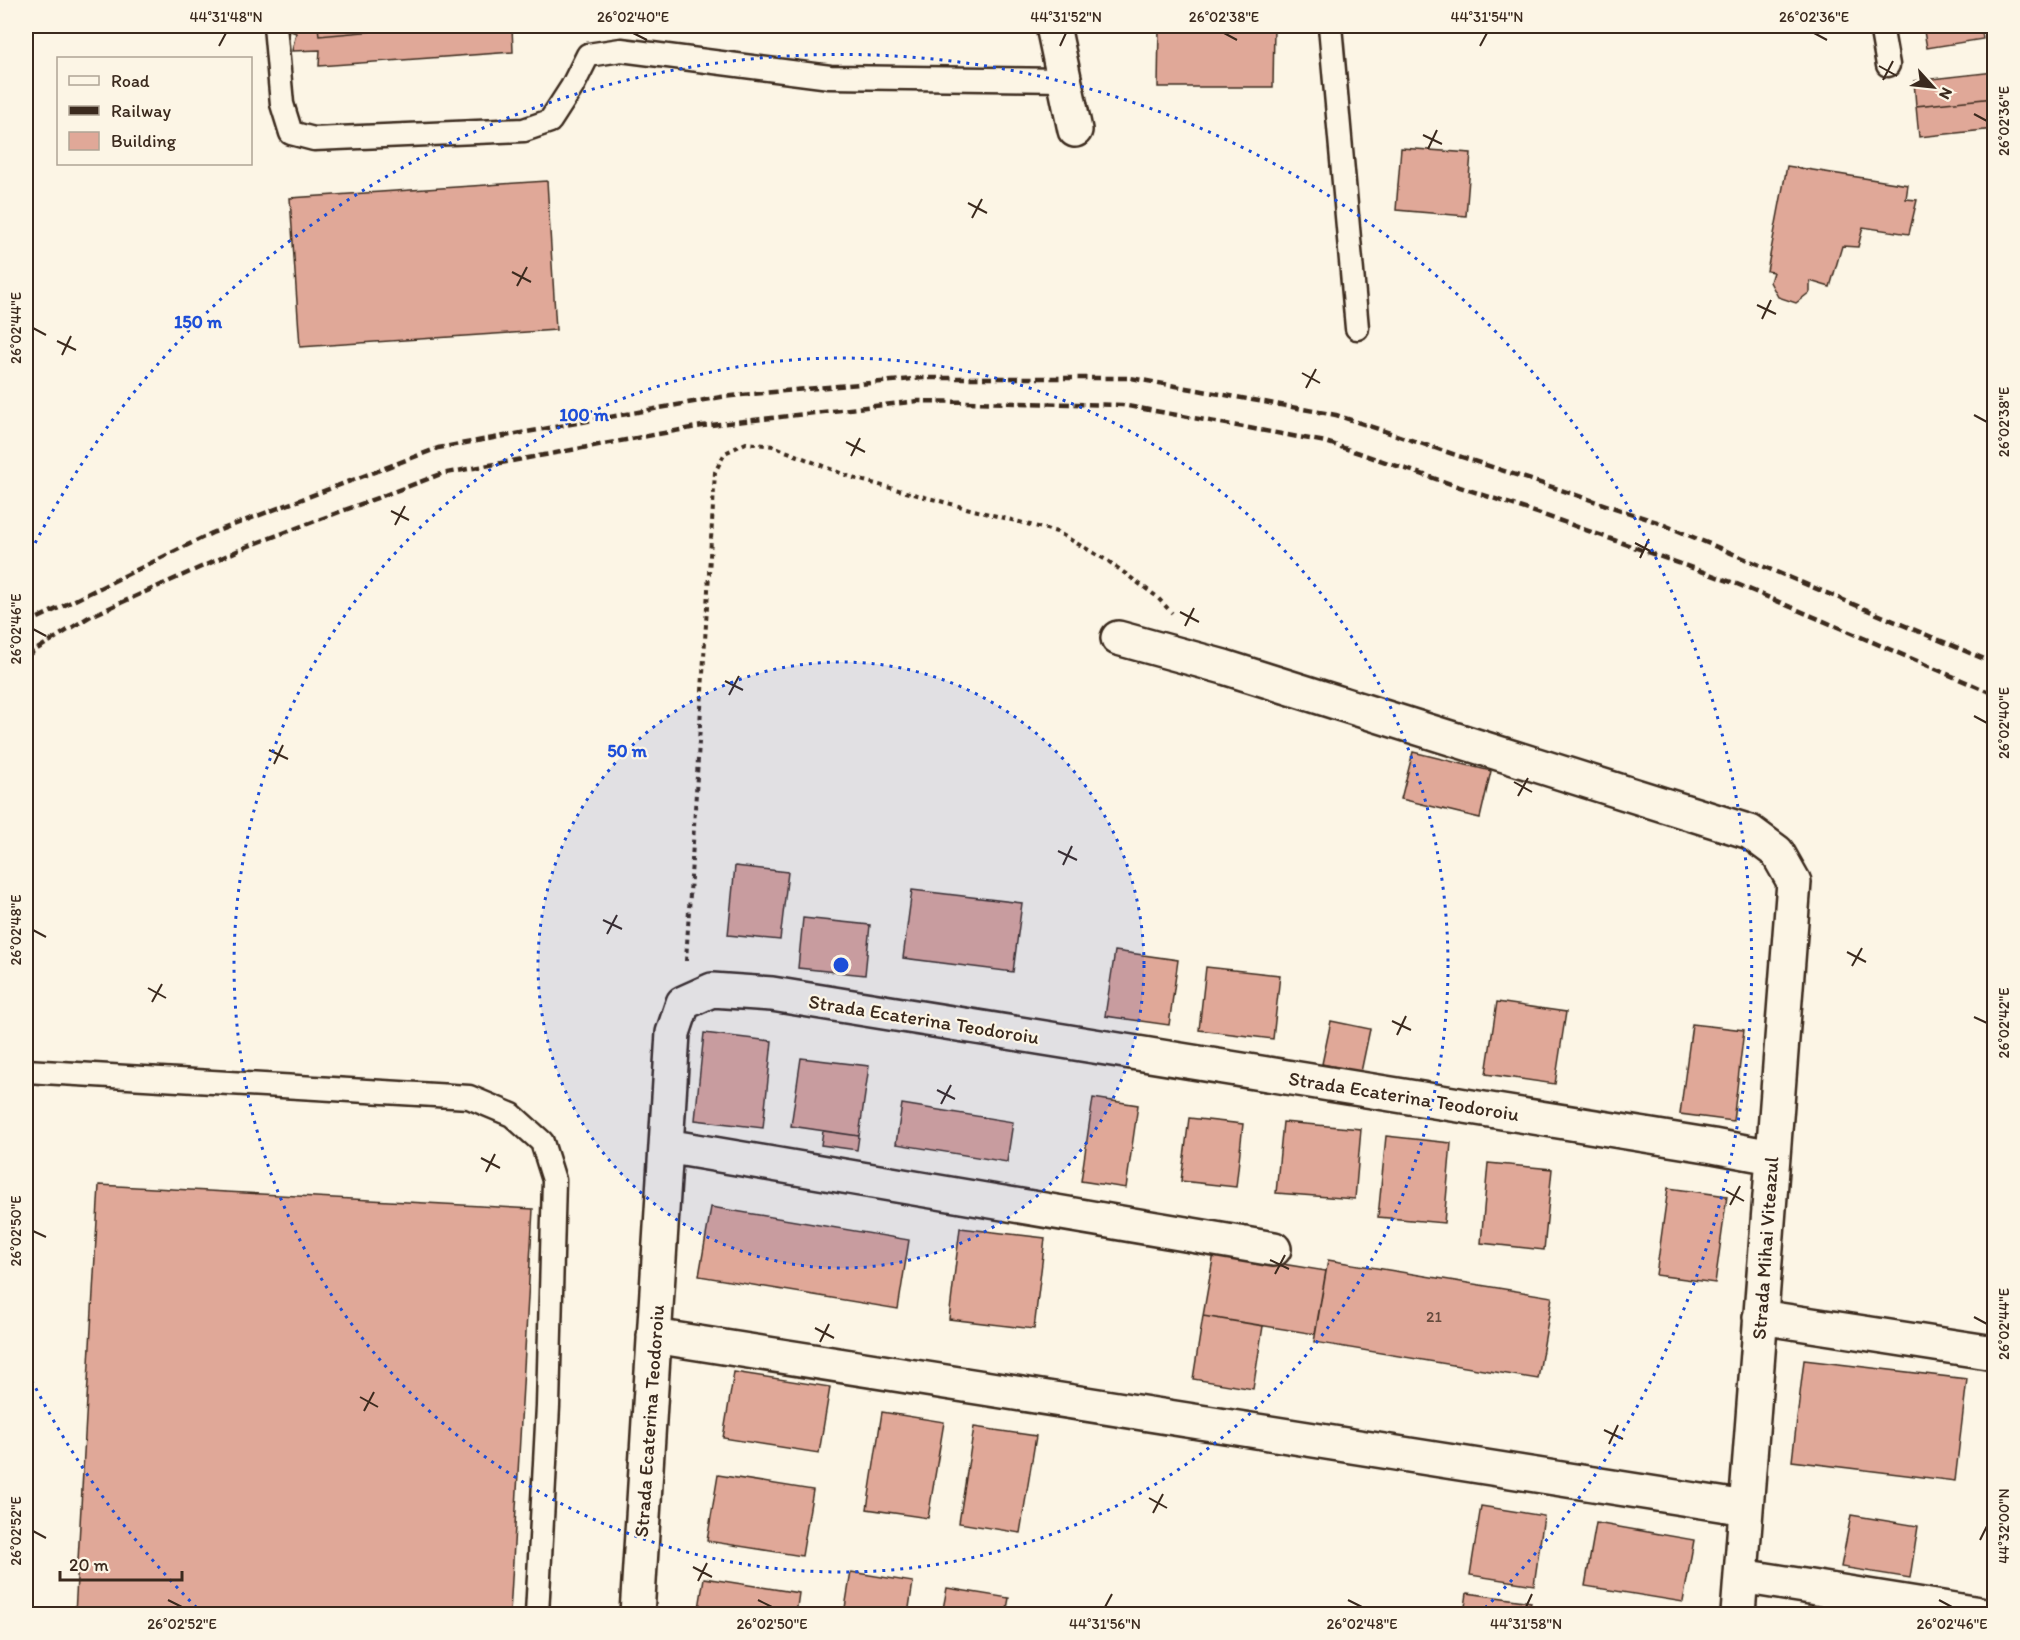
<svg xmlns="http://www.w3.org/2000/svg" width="2020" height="1640" viewBox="0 0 2020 1640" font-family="Itim,sans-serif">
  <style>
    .building { fill: #e0a898; stroke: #3b2a1e; stroke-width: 1.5 }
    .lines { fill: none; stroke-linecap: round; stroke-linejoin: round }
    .lane-casing { stroke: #3b2a1e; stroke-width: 27 }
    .street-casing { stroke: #3b2a1e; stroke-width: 38 }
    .path { stroke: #3b2a1e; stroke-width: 4; stroke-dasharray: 4.5 4.5; stroke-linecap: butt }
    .lane { stroke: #fcf5e5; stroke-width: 22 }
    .street { stroke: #fcf5e5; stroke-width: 33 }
    .rail { stroke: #3b2a1e; stroke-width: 4.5; stroke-dasharray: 9 4.5; stroke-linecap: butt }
    .ticks { fill: none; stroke: #3b2a1e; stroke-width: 2 }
    .ring { fill: none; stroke: #1d4ed8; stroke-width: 3; stroke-dasharray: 3 6 }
    .labels { text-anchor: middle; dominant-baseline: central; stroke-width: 4.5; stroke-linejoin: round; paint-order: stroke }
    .number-label { font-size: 16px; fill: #644a3c }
    .street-label { font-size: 20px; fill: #3b2a1e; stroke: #fcf5e5 }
    .centre { fill: #1d4ed8; stroke: #fcf5e5; stroke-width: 3 }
    .ring-label { font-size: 18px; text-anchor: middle; font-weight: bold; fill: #1d4ed8; stroke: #fcf5e5; stroke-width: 4.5; stroke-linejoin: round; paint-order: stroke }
    .neatline { fill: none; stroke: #3b2a1e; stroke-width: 2 }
    .ticks-label { font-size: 15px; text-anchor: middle; fill: #3b2a1e }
  </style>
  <rect width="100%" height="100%" fill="#fcf5e5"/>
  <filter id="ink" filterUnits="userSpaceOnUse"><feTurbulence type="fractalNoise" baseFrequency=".0167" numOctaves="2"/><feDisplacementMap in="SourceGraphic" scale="12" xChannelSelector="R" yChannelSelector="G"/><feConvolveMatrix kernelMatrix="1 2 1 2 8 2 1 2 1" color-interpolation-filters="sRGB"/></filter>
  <g filter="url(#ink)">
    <path class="building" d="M283 26H512L513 52 319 66 320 50 292 51 296 33 283 28Z
      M318 26H431L319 36Z
      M1159 26H1274L1273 87H1158Z
      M1923 26H1981L1983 39 1927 48Z
      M1994 72V98L1916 106 1914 81Z
      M1994 98V129L1919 137 1916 106Z
      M1401 148 1471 153 1466 216 1396 210Z
      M1787 166 1908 185 1906 199 1917 200 1909 234 1863 227 1858 247 1842 246 1830 287 1810 281V292L1796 303 1778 297 1770 282 1773 272 1767 271Z
      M547 181 556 330 300 347 290 198Z
      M1413 752 1491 771 1480 818 1401 799Z
      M735 866 788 872 780 940 728 935Z
      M912 890 1022 903 1013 972 903 958Z
      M803 918 870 925 865 975 798 968Z
      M1115 951 1178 960 1169 1025 1105 1016Z
      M1206 967 1280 975 1273 1039 1199 1030Z
      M1497 1002 1566 1012 1555 1084 1486 1074Z
      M1331 1021 1370 1029 1361 1072 1322 1064Z
      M1692 1024 1744 1030 1733 1121 1680 1114Z
      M704 1033 772 1041 763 1128 695 1120Z
      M801 1058 869 1066 859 1136 791 1126Z
      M1093 1098 1138 1105 1126 1188 1081 1181Z
      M902 1104 1013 1122 1007 1162 896 1144Z
      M1189 1118 1243 1124 1236 1187 1181 1181Z
      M1283 1122 1361 1129 1355 1199 1276 1193Z
      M823 1131 859 1136 857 1150 821 1145Z
      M1386 1136 1451 1143 1444 1223 1378 1217Z
      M1488 1163 1552 1169 1544 1250 1481 1243Z
      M99 1185 533 1209 510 1614H75Z
      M1668 1188 1727 1196 1715 1283 1656 1275Z
      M711 1207 909 1240 898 1309 699 1276Z
      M960 1228 1045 1238 1034 1329 949 1319Z
      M1214 1253 1326 1271 1315 1334 1203 1316Z
      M1328 1260 1552 1297 1538 1379 1314 1342Z
      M1203 1316 1263 1326 1253 1389 1193 1379Z
      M1804 1360 1967 1379 1955 1481 1792 1461Z
      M734 1372 830 1387 819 1453 723 1438Z
      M882 1412 944 1422 928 1518 867 1509Z
      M974 1427 1036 1436 1020 1533 959 1523Z
      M718 1475 813 1490 802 1556 707 1541Z
      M1481 1506 1544 1516 1534 1585 1470 1575Z
      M1851 1515 1918 1526 1910 1578 1841 1567Z
      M1596 1523 1694 1540 1683 1602 1585 1586Z
      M851 1572 913 1582 908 1614H844Z
      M704 1578 799 1593 796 1614H698Z
      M947 1588 1009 1598 1006 1614H942Z
      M1467 1593 1531 1602 1529 1614H1464Z"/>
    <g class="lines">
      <defs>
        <path id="lane" d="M275 26 282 104 291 133 314 139 524 130 550 121 572 87 588 55 621 50 830 77 1064 80
          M1330 26 1357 328
          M1881 26 1888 65
          M26 1071 469 1097 512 1115 542 1142 554 1180 548 1406 537 1614"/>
        <path id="street" d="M1053 26 1075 130
          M1118 638 1224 667 1750 832 1777 852 1794 882 1738 1614
          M666 1146 1274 1249
          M1760 1317 1994 1353
          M654 1336 1746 1508
          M1741 1576 1980 1614
          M637 1614 673 1033 683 1003 712 990 772 994 1713 1146 1772 1157"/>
      </defs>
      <use href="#lane" class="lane-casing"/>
      <use href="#street" class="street-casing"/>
      <path class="path" d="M686 961 715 472 725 453 746 443 773 446 853 478 1057 532 1108 561 1156 596 1172 613"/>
      <use href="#lane" class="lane"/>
      <use href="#street" class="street"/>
      <path class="rail" d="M26 624 212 533 438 448 721 397 923 378H1131L1336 415 1657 522 1994 663
        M26 656 89 617 246 547 441 474 702 426 918 401 1122 405 1326 442 1558 520 1737 584 1994 694"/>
    </g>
  </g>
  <path class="ticks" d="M633 33 647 40M1224 33 1237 40M1814 33 1827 40M219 46 226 33M1060 46 1066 33M1480 46 1487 33M1879 66 1897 76M1883 80 1893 61M1974 114 1987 121M1423 135 1442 144M1428 149 1437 130M968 203 987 213M972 218 982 199M512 272 531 282M517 286 527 267M1757 305 1776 314M1762 319 1771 300M33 328 46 335M57 341 76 350M62 355 71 336M1302 373 1320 383M1306 388 1316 369M1974 415 1987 422M846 442 865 452M851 456 860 438M391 511 409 520M395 525 405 506M1635 543 1654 553M1640 558 1649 539M1180 612 1199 622M1185 626 1194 608M33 629 46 636M725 681 743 690M729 695 739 676M1974 716 1987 723M269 750 288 759M274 764 283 745M1514 782 1532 792M1518 796 1528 778M1058 851 1077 860M1063 865 1072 846M603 920 622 929M33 930 46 937M607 934 617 915M1847 952 1866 962M1852 966 1862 948M148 988 166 998M152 1002 162 984M1974 1017 1987 1023M1392 1021 1411 1030M1397 1035 1406 1016M937 1090 955 1099M941 1104 951 1085M481 1158 500 1168M486 1172 495 1154M1726 1191 1744 1201M1730 1205 1740 1186M33 1231 46 1237M1270 1260 1289 1269M1275 1274 1285 1255M1974 1317 1987 1324M815 1328 834 1338M820 1342 829 1324M360 1397 378 1407M364 1411 374 1392M1604 1430 1623 1439M1609 1444 1618 1425M1149 1498 1167 1508M1153 1513 1163 1494M33 1531 46 1538M1980 1540 1987 1526M693 1567 712 1577M698 1581 707 1563M168 1600 182 1607M758 1600 772 1607M1348 1600 1362 1607M1939 1600 1952 1607M1105 1607 1112 1594M1526 1607 1532 1594"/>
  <circle cx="841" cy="965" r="303" fill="#1d4ed8" fill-opacity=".12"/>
  <g class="ring">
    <circle cx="841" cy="965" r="303"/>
    <circle cx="841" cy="965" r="607"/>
    <path d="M203 1614A910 910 0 0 1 27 1371M27 559A910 910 0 1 1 1479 1614"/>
  </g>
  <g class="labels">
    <g class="number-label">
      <text x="1434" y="1316">21</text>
    </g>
    <g class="street-label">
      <text transform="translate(924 1019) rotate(9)">Strada Ecaterina Teodoroiu</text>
      <text transform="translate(1404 1096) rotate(9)">Strada Ecaterina Teodoroiu</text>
      <text transform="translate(1765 1248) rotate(-86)">Strada Mihai Viteazul</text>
      <text transform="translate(649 1421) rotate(-86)">Strada Ecaterina Teodoroiu</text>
    </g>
  </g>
  <circle cx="841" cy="965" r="9" class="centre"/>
  <g class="ring-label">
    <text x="198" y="328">150 m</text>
    <text x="584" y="421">100 m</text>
    <text x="627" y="757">50 m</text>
  </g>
  <rect width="2020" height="1640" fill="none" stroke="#fcf5e5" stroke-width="66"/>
  <rect x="57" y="57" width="195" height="108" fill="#fcf5e5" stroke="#afa495" stroke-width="1.5"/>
  <rect x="69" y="76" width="30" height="9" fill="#fcf5e5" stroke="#afa495" stroke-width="1.5"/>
  <text x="111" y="87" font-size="18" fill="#3b2a1e">Road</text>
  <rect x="69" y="106" width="30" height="9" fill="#3b2a1e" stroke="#afa495" stroke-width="1.5"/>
  <text x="111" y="117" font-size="18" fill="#3b2a1e">Railway</text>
  <rect x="69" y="132" width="30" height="18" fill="#e0a898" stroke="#afa495" stroke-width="1.5"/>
  <text x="111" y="147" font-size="18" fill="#3b2a1e">Building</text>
  <g transform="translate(1933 87) rotate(117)" stroke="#fcf5e5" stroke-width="4.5" paint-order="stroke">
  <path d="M0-4.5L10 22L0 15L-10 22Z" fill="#3b2a1e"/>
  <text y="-9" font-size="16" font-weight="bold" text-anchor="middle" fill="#3b2a1e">N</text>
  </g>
  <path d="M60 1571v9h122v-9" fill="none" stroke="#3b2a1e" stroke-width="3"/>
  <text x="69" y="1571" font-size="18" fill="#3b2a1e" stroke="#fcf5e5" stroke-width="4.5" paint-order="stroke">20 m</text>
  <rect x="33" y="33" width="1954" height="1574" class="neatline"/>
  <g class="ticks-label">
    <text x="226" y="22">44°31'48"N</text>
    <text x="633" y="22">26°02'40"E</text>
    <text x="1066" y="22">44°31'52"N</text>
    <text x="1224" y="22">26°02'38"E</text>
    <text x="1487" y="22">44°31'54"N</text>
    <text x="1814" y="22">26°02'36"E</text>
    <text transform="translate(2004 121) rotate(-90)" y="5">26°02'36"E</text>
    <text transform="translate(16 328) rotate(-90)" y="5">26°02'44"E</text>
    <text transform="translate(2004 422) rotate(-90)" y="5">26°02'38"E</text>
    <text transform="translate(16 629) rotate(-90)" y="5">26°02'46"E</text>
    <text transform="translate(2004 723) rotate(-90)" y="5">26°02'40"E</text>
    <text transform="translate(16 930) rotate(-90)" y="5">26°02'48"E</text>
    <text transform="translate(2004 1023) rotate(-90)" y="5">26°02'42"E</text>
    <text transform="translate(16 1231) rotate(-90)" y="5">26°02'50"E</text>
    <text transform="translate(2004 1324) rotate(-90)" y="5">26°02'44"E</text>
    <text transform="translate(2004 1526) rotate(-90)" y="5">44°32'00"N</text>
    <text transform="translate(16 1531) rotate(-90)" y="5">26°02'52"E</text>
    <text x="182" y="1629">26°02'52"E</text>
    <text x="772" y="1629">26°02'50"E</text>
    <text x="1105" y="1629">44°31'56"N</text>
    <text x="1362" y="1629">26°02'48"E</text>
    <text x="1526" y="1629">44°31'58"N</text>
    <text x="1952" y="1629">26°02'46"E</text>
  </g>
</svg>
